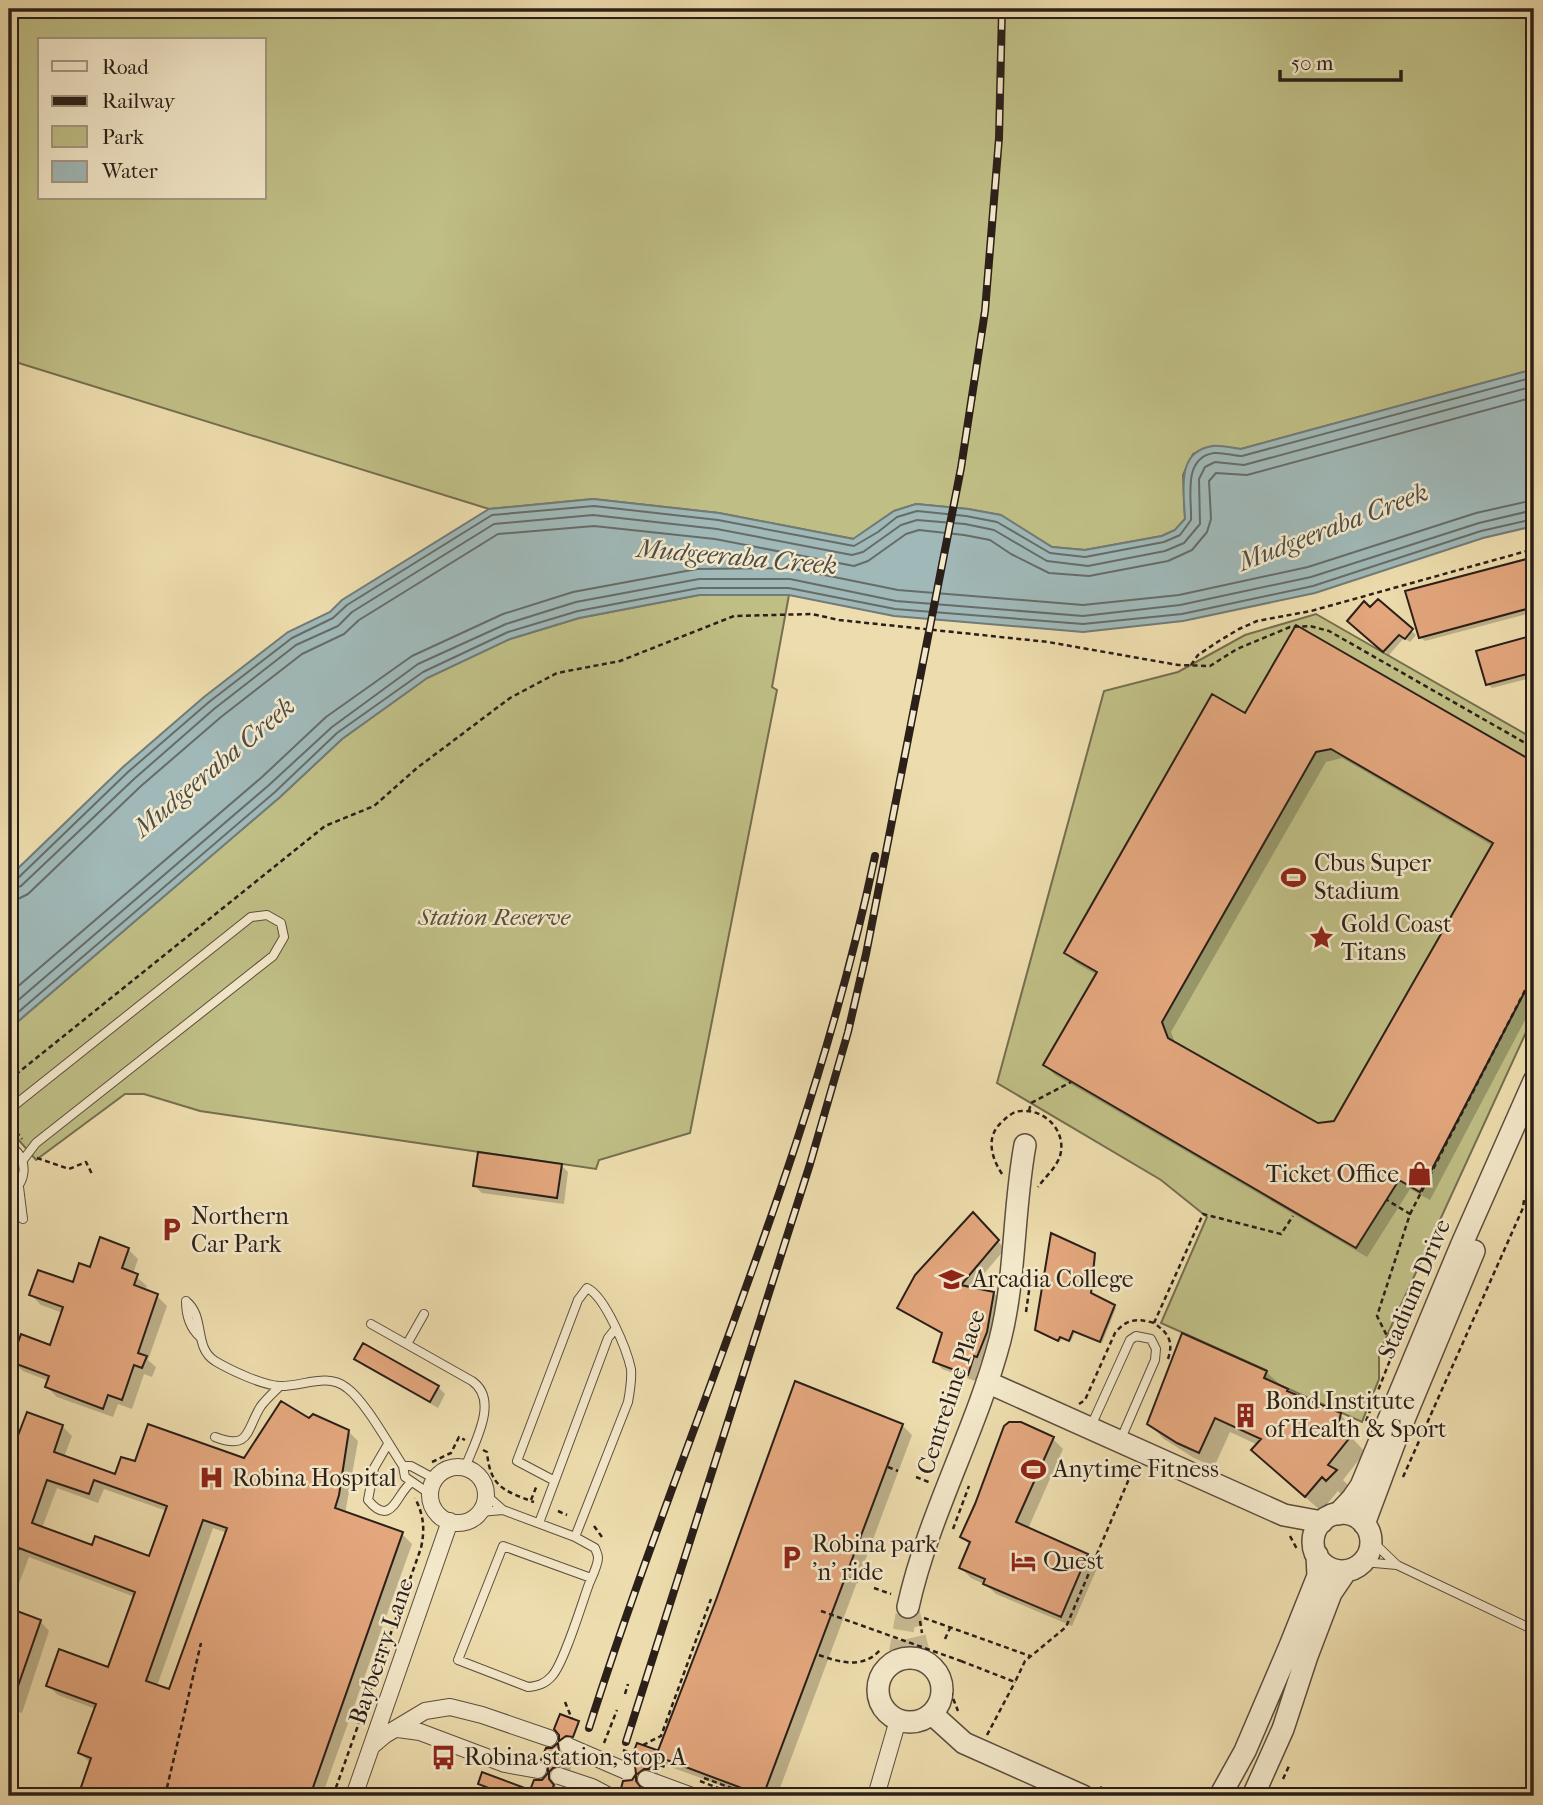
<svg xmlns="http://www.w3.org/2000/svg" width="1543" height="1805" viewBox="0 0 1543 1805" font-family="'IM FELL French Canon',serif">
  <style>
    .green { fill: #bfbe85; stroke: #756e4f; stroke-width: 2; fill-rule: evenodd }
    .water { fill: #a0b8b7; stroke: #717b78; stroke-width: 2 }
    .shadow { fill: #0003; fill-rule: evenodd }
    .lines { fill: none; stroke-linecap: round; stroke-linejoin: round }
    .shore { stroke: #666c68; stroke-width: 2 }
    .building { fill: #e3a67d; stroke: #2b1f19; stroke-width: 2; fill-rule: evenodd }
    .tertiary-tunnel { stroke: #c6b68f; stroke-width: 21; stroke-dasharray: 21 10; stroke-linecap: butt }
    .service-casing { stroke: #5c4e3e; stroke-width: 10 }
    .minor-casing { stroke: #5c4e3e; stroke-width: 18 }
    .tertiary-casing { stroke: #5c4e3e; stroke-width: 24 }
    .path { stroke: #2b1f19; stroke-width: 2.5; stroke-dasharray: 5 3.5; stroke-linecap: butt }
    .service { stroke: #f3e8ca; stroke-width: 8 }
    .minor { stroke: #f3e8ca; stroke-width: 16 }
    .tertiary { stroke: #f3e8ca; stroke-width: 21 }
    .rail-casing { stroke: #2b1f19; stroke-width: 8 }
    .rail { stroke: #f3e8ca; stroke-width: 5; stroke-dasharray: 16; stroke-linecap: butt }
    .minor-bridge-casing { stroke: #5c4e3e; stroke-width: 18; stroke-linecap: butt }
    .path-bridge { stroke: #2b1f19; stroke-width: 2.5; stroke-dasharray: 5 3.5; stroke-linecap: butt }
    .minor-bridge { stroke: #f3e8ca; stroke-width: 16 }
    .labels { text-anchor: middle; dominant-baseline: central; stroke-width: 5; stroke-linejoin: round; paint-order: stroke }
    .poi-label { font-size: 24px; fill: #2b1f19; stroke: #f3e8ca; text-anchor: start }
    .park-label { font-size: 24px; font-style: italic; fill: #574f39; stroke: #f3e8ca }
    .street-label { font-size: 24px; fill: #2b1f19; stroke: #f3e8ca }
    .water-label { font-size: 26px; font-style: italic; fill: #4e4d48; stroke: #f3e8ca }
  </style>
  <rect width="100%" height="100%" fill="#eddcad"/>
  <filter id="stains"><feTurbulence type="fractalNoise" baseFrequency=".00286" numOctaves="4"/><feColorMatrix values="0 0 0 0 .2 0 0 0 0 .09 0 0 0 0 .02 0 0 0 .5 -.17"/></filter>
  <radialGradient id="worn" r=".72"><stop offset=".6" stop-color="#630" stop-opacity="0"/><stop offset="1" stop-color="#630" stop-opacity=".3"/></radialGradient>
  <path class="green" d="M9 9H1534V369L1241 449 1213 446 1193 454 1183 475 1185 519 1175 530 1162 536 1085 550 1052 547 1000 515 968 509 916 504 894 511 854 539 719 513 593 499 489 509 9 360ZM40 40H264V198H40Z
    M699 595H789L772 687 777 690 690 1133 599 1160 596 1169 200 1111 144 1094H125L36 1160 9 1129V1029L280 797 342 739 427 678 510 639 579 618Z
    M1316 614 1534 739V1015L1379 1353V1379L1362 1422 1264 1378 1266 1370 1161 1323 1207 1217 1161 1180 997 1083 1104 691 1178 672 1245 635Z"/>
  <path class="water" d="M1534 369V526L1483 538 1315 593 1183 621 1083 632 894 616 789 595H699L579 618 510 639 427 678 342 739 280 797 9 1029V877L123 767 204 697 288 632 330 612 342 600 489 509 593 499 719 513 853 539 894 511 916 504 968 509 1001 515 1052 547 1085 550 1162 536 1175 530 1185 519C1184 492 1175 451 1213 446 1221 445 1232 448 1241 449Z"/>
  <path class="shadow" d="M1534 558V612L1425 641 1420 637 1407 593Z
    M1378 601 1416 635 1410 642 1404 638 1389 655 1354 625Z
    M1297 628 1534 764V1003L1430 1200 1410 1189 1367 1257 1055 1075 1045 1065 1097 975 1076 963 1066 953 1246 716ZM1342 758 1493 846 1335 1122 1317 1125 1176 1045 1171 1032 1326 762Z
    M1534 637V702L1527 679 1492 688 1488 684 1479 652Z
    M561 1165 568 1172 564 1204 482 1193 475 1186Z
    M973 1214 1005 1249 971 1289 993 1293 1001 1300 984 1363 981 1362 975 1381 942 1369 935 1361 943 1335 907 1314 899 1307Z
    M128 1249 138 1259 133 1274 147 1286 145 1291 157 1296 167 1306 148 1360 156 1367 152 1377 144 1374 132 1409 118 1404 113 1417 57 1397 47 1387 49 1381 23 1371 13 1361 51 1347 63 1313 41 1305 31 1295 74 1284 91 1269Z
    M1094 1255 1096 1257 1092 1296 1116 1308 1102 1343 1075 1332 1071 1341 1062 1337 1060 1342 1039 1332Z
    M356 1358 438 1387 445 1394 438 1408 364 1366Z
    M1266 1372 1292 1395 1340 1414 1355 1430 1354 1440 1365 1452 1343 1480 1350 1487 1342 1495 1338 1491 1321 1511 1269 1465 1258 1445 1230 1432 1214 1467 1194 1458 1164 1439 1149 1424Z
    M310 1421 348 1431 358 1441 345 1514 402 1534 412 1544 322 1796H80L91 1764 80 1753 96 1709 58 1695 48 1685 109 1669 135 1597 29 1557 17 1589 13 1588 9 1601V1496L17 1473 9 1470V1437L18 1441 62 1426 72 1436 64 1457 116 1477 136 1464 245 1460ZM57 1488 98 1503 104 1489 167 1511 150 1558 93 1547 42 1528ZM213 1528 227 1533 170 1691 157 1686Z
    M902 1425 912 1435 777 1796H750L668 1766 663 1760 657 1776 643 1784 647 1796H621L624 1782 633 1781 638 1775 637 1765 656 1752 659 1754Z
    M1053 1439 1063 1449 1028 1529 1087 1555 1098 1566 1072 1626 996 1594 986 1585 971 1578 961 1568 970 1545 962 1537Z
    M9 1610 40 1621 49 1631 22 1713 16 1711 9 1734Z
    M578 1723 579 1724 574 1737H568L562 1741 574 1732Z
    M558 1745 565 1752 566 1760 572 1765 569 1773 556 1780V1788L559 1792 581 1796H501L488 1791 480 1783 527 1791 548 1777 552 1750Z
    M946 1788 971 1796H948Z"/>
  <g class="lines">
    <path class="shore" d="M9 881 17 879 128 772 209 702 292 638 333 618 347 605 492 515 594 506 718 520 854 546 878 532 897 517 917 511 966 516 997 522 1050 553 1085 557 1164 542 1180 535 1191 520C1192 498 1182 458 1214 453 1223 452 1234 456 1242 456L1534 377
      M9 890 21 886 134 779 214 709 296 645 338 626 352 612 494 524 593 515 717 529 852 555 863 552 901 525 917 520 965 524 994 530 1047 561 1088 566 1165 551 1184 543 1200 524 1199 479 1205 467 1215 462 1244 465 1534 386
      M9 900 18 899 28 894 141 786 221 717 302 654 344 634 359 620 498 534 594 526 715 539 854 566 868 561 906 534 919 530 964 535 990 540 1011 554 1049 573 1089 576 1168 561 1192 550 1207 532 1211 519 1209 481 1216 473 1247 475 1534 397
      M9 994 262 777 326 717 412 656 503 614 573 592 697 569 790 568 898 590 1083 605 1179 595 1308 567 1476 513 1534 500
      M9 1008 269 785 332 727 418 664 506 624 576 602 699 579H790L896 601 1083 616 1180 605 1311 577 1479 523 1534 510
      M9 1020 275 792 337 733 423 672 508 632 578 611 699 588H789L895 609 1083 624 1182 614 1313 586 1481 531 1534 519"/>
  </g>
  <path class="building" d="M1534 557V607L1419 638 1405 591Z
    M1378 599 1413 629 1405 639 1399 635 1383 652 1347 621 1364 601 1370 607Z
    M1296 625 1534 762V974L1420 1192 1399 1180 1356 1248 1043 1065 1097 972 1064 953 1212 694 1245 713ZM1331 749 1493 843 1334 1121 1318 1123 1168 1038 1162 1022 1316 752Z
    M1534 635V672L1486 685 1476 651Z
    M478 1152 562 1164 557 1198 473 1186Z
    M973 1212 999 1240 961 1285 994 1292 987 1332 977 1357 974 1356 968 1375 933 1362 942 1333 897 1308 915 1275Z
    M1051 1233 1095 1253 1091 1293 1115 1305 1100 1342 1073 1331 1069 1341 1060 1337 1058 1341 1035 1330Z
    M100 1237 129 1248 122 1268 138 1274 134 1285 158 1294 138 1353 147 1356 142 1368 134 1365 122 1400 108 1395 103 1409 45 1387 49 1376 11 1362 21 1334 50 1345 63 1307 29 1295 38 1270 73 1282 79 1263 90 1267Z
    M1182 1333 1267 1371 1264 1378 1288 1389 1287 1391 1341 1413 1339 1422 1340 1432 1351 1436 1328 1465 1337 1470 1326 1481 1322 1477 1305 1497 1251 1450 1261 1439 1215 1418 1199 1453 1177 1443 1147 1424Z
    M363 1343 439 1386 430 1402 354 1359Z
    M795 1381 903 1424 763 1796 656 1756 716 1600Z
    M281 1401 309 1418 313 1414 349 1430 339 1495 335 1508 403 1532 310 1796H78L91 1758 78 1753 96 1704 46 1686 59 1649 108 1667 135 1592 19 1548 9 1572V1491L17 1468 9 1465V1435L17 1438 27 1412 63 1425 54 1452 115 1474 121 1457 135 1461 148 1424 244 1458ZM47 1480 89 1494 94 1480 167 1506 149 1556 95 1536 92 1545 32 1523ZM203 1520 227 1528 169 1689 146 1681Z
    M1009 1422H1021L1054 1437 1016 1522 1088 1554 1061 1617 983 1584 985 1579 959 1568 970 1542 960 1537 975 1504 1004 1426Z
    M9 1608 41 1620 10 1709H9Z
    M560 1714 579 1721 573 1737 566 1736 559 1741V1735L554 1729Z
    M558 1743 559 1752 565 1756 561 1766 553 1768 549 1772V1779L554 1785 549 1796H510L478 1784 482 1772 530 1790 534 1780H542L548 1773V1766L541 1760 546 1748H552Z
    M637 1743 657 1750 649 1769H644L636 1775V1781L642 1789 639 1796H619L623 1781 632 1780 636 1774 635 1765 630 1761Z"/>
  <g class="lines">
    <path class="tertiary-tunnel" d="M908 1607 921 1660
      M898 1661 906 1615"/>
    <defs>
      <path id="service" d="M9 1114 16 1104 251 917 267 915 281 923 284 937 273 956 36 1143 23 1160
        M9 1145C29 1158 28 1181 9 1195
        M19 1187 23 1219
        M9 1208 23 1219
        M186 1301C206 1317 193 1347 215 1361 230 1370 262 1385 279 1386 302 1387 327 1372 347 1388 365 1401 389 1445 403 1466L405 1477 430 1494
        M186 1301C186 1314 190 1328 200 1337
        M371 1324 472 1381C500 1400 474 1443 465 1468
        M407 1344 424 1314
        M1091 1426 1130 1340 1136 1336 1151 1339 1156 1349 1155 1360 1120 1441
        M215 1437C251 1451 246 1429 261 1406 266 1399 274 1392 280 1386
        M388 1444 374 1468 368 1500C392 1529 397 1492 411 1483
        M403 1466H411L435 1479
        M553 1480 517 1461 578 1300 587 1288C605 1296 627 1350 631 1369 632 1380 630 1391 628 1402L575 1537
        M486 1495 503 1510
        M480 1512 503 1510 575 1537 595 1548C596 1551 598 1554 598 1558 598 1565 592 1577 589 1584 582 1603 564 1663 552 1676 545 1684 538 1686 528 1687L458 1660 503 1546 591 1578
        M539 1523 608 1338 616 1328
        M1371 1540 1397 1565 1534 1630
        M1363 1562 1397 1565"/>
      <path id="minor" d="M430 1495a28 28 0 1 1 56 0a28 28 0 1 1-56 0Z
        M398 1729 420 1732 505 1764 538 1770
        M372 1746 385 1735 425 1711 450 1707 482 1715 549 1738
        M646 1779 692 1796
        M354 1796 450 1521
        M876 1796 898 1720"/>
      <path id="tertiary" d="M987 1382 1284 1515 1322 1522
        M1313 1542a29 29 0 1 1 58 0a29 29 0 1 1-58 0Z
        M1338 1514 1352 1499 1361 1486 1461 1246 1534 1081
        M1364 1524 1395 1441 1474 1251
        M908 1607C928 1516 976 1431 1000 1340 1016 1277 1013 1210 1025 1145
        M878 1690a32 32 0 1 1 64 0a32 32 0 1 1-64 0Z
        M932 1714 964 1743 1083 1796
        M1220 1796 1245 1751 1290 1646 1318 1576 1317 1555
        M1253 1796 1283 1729 1307 1656 1331 1593 1346 1571"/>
    </defs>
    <use href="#service" class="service-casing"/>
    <use href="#minor" class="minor-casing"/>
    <use href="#tertiary" class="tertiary-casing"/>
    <path class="path" d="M1191 665 1198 655 1219 641 1239 629 1257 621 1311 611 1534 549
      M9 1080 325 826 374 806 417 768 510 698 557 673 620 661 734 616 812 614 839 620 1048 642 1178 665 1210 666 1237 649 1290 627 1310 626 1329 631 1534 748
      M1029 1111 1031 1103 1071 1082
      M11 1125 22 1139
      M37 1158 69 1169 86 1162 92 1174
      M1002 1174C991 1157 985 1136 1003 1121 1008 1116 1014 1111 1021 1111 1046 1109 1067 1132 1060 1156 1056 1168 1045 1177 1038 1187
      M1410 1214 1534 973
      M1026 1312 1032 1270
      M1168 1359C1174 1341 1168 1333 1154 1323L1203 1214 1281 1234 1293 1216
      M1079 1404 1085 1400 1115 1333C1126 1319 1137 1318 1154 1323
      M1366 1421 1394 1350 1377 1316 1410 1214 1387 1200
      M483 1450 487 1452C490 1487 504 1491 534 1502
      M432 1462 451 1453 459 1437 465 1440
      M888 1467 898 1471
      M916 1477 931 1483
      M1403 1477 1523 1208 1524 1200 1534 1183
      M531 1500 537 1485
      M558 1511 567 1515
      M594 1526 602 1537
      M953 1529 969 1486
      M1290 1536 1298 1551
      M849 1578 858 1582
      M874 1588 891 1594
      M924 1618 1030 1656
      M920 1621 922 1633
      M945 1639 950 1628
      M819 1655C841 1663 864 1669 881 1649
      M961 1661 1015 1682 1025 1661 1066 1627 1134 1467
      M948 1674 951 1693 958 1711
      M625 1694 628 1684
      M565 1702 572 1719
      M987 1735 1015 1682
      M604 1743 617 1710
      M643 1745 661 1736 711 1599
      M652 1762 668 1768
      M704 1778 753 1796
      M1283 1779 1289 1766
      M700 1781 739 1796
      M1100 1787 1117 1796
      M165 1796 201 1643
      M333 1796 421 1548C425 1529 424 1516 415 1498
      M1195 1796 1202 1788"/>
    <use href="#service" class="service"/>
    <use href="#minor" class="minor"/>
    <use href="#tertiary" class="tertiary"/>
    <defs>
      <path id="rail" d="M589 1728C682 1436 812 1157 875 856
        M626 1742 810 1164 848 1032 866 954 961 468 985 311 999 138 1002 9"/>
    </defs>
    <use href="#rail" class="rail-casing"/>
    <use href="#rail" class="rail"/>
    <defs>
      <path id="minor-bridge" d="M568 1746 626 1771
        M559 1776 592 1787 609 1796"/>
    </defs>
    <use href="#minor-bridge" class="minor-bridge-casing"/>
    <path class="path-bridge" d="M821 1611 961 1661
      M623 1750 633 1754"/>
    <use href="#minor-bridge" class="minor-bridge"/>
  </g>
  <defs>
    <symbol id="stadium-bare" viewBox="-9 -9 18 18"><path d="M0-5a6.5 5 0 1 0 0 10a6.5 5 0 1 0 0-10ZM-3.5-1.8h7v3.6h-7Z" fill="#8f2418" stroke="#f3e8ca" stroke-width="2.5" paint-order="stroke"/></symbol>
    <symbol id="sight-bare" viewBox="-9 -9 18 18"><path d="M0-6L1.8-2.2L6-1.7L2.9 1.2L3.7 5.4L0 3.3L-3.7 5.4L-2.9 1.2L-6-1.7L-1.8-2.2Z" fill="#8f2418" stroke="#f3e8ca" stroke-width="2.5" paint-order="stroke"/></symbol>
    <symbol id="shop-bare" viewBox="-9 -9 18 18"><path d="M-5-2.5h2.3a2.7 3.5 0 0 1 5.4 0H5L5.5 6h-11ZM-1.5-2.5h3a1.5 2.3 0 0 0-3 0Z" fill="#8f2418" stroke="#f3e8ca" stroke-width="2.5" paint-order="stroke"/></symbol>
    <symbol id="parking-bare" viewBox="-9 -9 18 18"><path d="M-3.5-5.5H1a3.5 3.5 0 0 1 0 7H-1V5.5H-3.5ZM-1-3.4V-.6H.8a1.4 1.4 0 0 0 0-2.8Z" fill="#8f2418" stroke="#f3e8ca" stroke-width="2.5" paint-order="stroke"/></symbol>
    <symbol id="school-bare" viewBox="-9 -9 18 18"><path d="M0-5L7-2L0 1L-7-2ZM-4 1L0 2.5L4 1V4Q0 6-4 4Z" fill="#8f2418" stroke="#f3e8ca" stroke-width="2.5" paint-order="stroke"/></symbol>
    <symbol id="building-bare" viewBox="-9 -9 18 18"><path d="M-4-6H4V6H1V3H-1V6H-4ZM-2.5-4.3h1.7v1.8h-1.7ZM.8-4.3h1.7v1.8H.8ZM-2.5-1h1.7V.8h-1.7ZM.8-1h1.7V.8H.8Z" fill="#8f2418" stroke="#f3e8ca" stroke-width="2.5" paint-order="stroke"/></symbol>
    <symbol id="hospital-bare" viewBox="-9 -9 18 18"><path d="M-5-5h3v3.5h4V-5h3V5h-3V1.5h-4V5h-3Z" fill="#8f2418" stroke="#f3e8ca" stroke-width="2.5" paint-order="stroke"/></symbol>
    <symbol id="hotel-bare" viewBox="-9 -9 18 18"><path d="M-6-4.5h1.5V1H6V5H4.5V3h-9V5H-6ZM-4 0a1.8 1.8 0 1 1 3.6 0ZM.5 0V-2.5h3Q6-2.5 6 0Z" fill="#8f2418" stroke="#f3e8ca" stroke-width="2.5" paint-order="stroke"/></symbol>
    <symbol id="bus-bare" viewBox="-9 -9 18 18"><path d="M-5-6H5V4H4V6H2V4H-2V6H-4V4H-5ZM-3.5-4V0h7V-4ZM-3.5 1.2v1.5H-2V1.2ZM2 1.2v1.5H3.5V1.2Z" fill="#8f2418" stroke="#f3e8ca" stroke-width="2.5" paint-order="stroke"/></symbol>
  </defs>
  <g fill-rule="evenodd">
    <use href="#stadium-bare" x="1276" y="860" width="35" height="35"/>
    <use href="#sight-bare" x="1304" y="920" width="35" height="35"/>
    <use href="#shop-bare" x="1402" y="1156" width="35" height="35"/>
    <use href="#parking-bare" x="154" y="1212" width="35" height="35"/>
    <use href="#school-bare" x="934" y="1262" width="35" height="35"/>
    <use href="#building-bare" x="1228" y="1398" width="35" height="35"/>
    <use href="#stadium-bare" x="1016" y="1452" width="35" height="35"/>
    <use href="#hospital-bare" x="194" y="1460" width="35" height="35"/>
    <use href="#parking-bare" x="774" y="1540" width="35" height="35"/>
    <use href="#hotel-bare" x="1006" y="1544" width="35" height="35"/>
    <use href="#bus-bare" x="426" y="1740" width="35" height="35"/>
  </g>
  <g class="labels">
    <g class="poi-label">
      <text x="1314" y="863">Cbus Super<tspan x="1314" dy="28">Stadium</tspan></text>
      <text x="1341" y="924">Gold Coast<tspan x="1341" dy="28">Titans</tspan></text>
      <text x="1399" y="1174" text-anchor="end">Ticket Office</text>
      <text x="191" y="1216">Northern<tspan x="191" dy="28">Car Park</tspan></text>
      <text x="972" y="1279">Arcadia College</text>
      <text x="1265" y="1401">Bond Institute<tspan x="1265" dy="28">of Health &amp; Sport</tspan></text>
      <text x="1053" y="1469">Anytime Fitness</text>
      <text x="232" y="1478">Robina Hospital</text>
      <text x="812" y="1544">Robina park<tspan x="812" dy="28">'n' ride</tspan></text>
      <text x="1043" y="1561">Quest</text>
      <text x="464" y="1757">Robina station, stop A</text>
    </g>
    <g class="park-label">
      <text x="494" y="917">Station Reserve</text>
    </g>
    <g class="street-label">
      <text transform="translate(1414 1289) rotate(-67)">Stadium Drive</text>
      <text transform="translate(951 1392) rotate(-72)">Centreline Place</text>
      <text transform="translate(381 1651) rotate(-71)">Bayberry Lane</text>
    </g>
    <g class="water-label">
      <text transform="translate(1333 527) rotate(-21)">Mudgeeraba Creek</text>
      <text transform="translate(737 557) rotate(5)">Mudgeeraba Creek</text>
      <text transform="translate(214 767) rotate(-40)">Mudgeeraba Creek</text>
    </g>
  </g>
  <rect width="1543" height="1805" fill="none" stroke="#eddcad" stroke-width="35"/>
  <rect x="10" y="10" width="1522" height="1784" fill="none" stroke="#2b1f19" stroke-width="3.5"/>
  <rect x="18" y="18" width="1508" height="1770" fill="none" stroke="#2b1f19" stroke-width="2"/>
  <rect x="38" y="38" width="228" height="161" fill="#f3e8ca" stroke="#a39883" stroke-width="2"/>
  <rect x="52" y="61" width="35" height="10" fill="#f3e8ca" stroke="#a39883" stroke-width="2"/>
  <text x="102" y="74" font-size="21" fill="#2b1f19">Road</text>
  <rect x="52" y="96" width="35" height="10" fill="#2b1f19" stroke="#a39883" stroke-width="2"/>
  <text x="102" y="108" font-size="21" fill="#2b1f19">Railway</text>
  <rect x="52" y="126" width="35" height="21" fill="#bfbe85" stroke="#a39883" stroke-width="2"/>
  <text x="102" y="144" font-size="21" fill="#2b1f19">Park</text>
  <rect x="52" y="161" width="35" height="21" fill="#a0b8b7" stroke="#a39883" stroke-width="2"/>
  <text x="102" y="178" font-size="21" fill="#2b1f19">Water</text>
  <path d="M1280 70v10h121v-10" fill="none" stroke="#2b1f19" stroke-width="3.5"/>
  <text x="1291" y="70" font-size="21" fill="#2b1f19" stroke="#f3e8ca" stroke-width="5" paint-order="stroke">50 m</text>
  <rect width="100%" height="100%" filter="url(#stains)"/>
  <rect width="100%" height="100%" fill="url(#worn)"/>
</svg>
